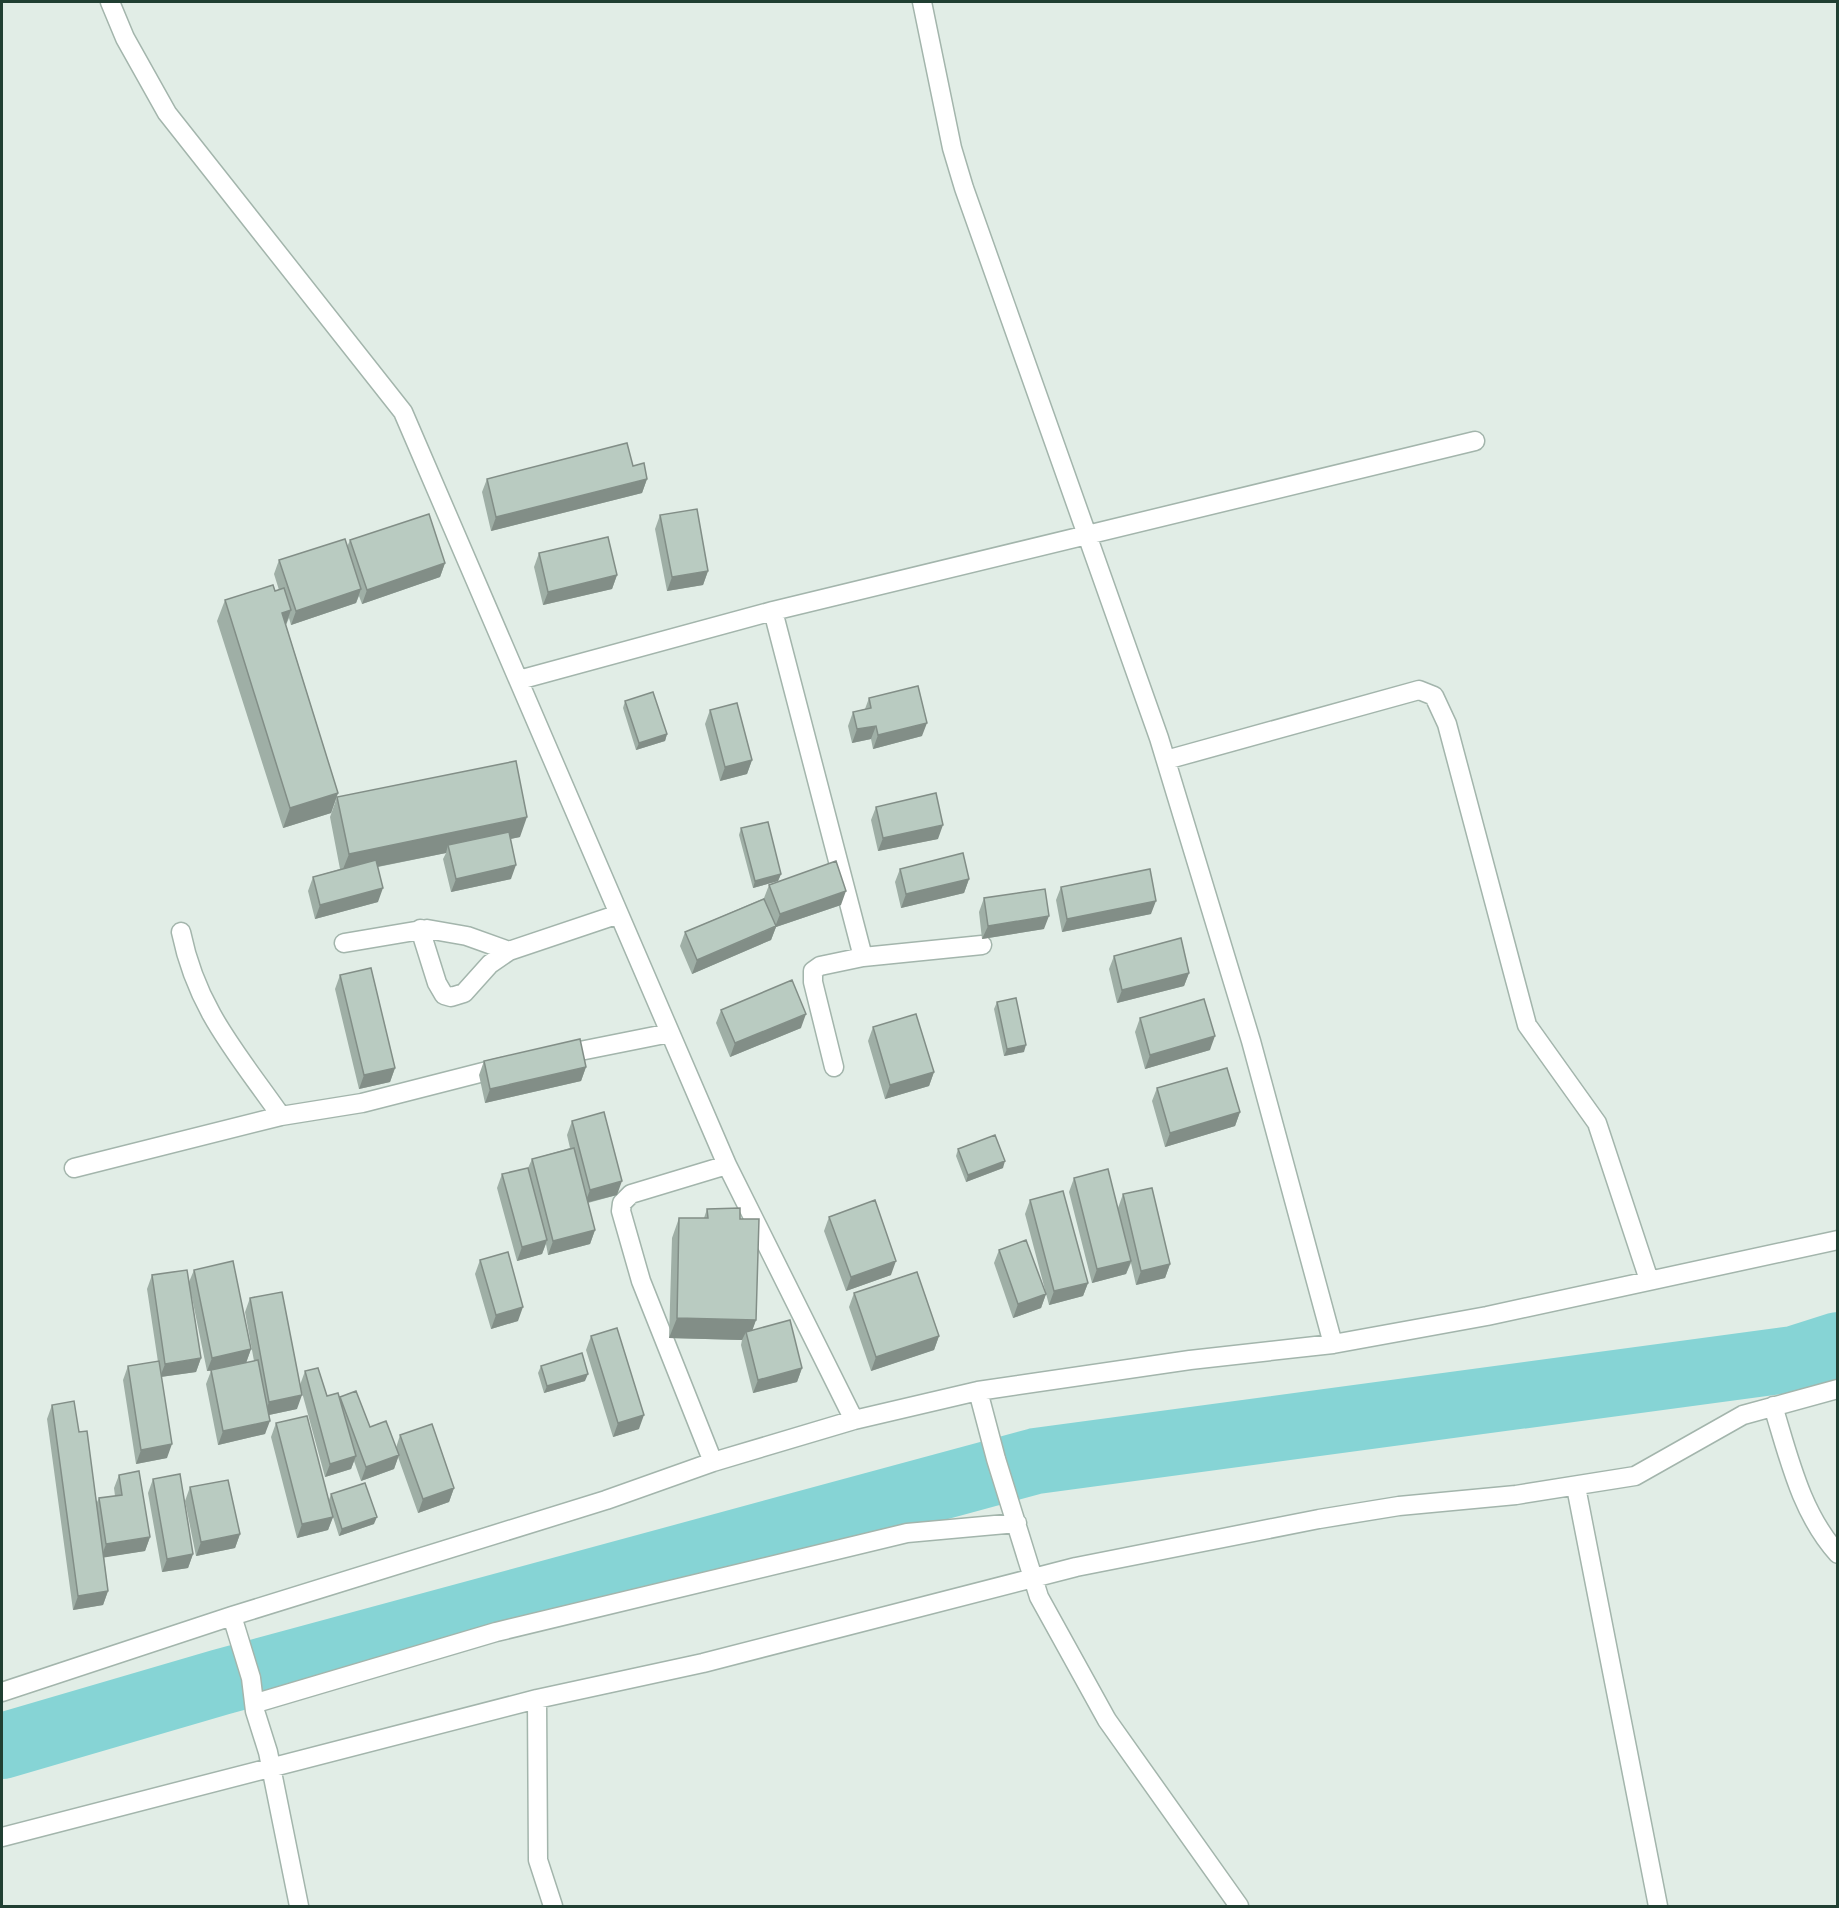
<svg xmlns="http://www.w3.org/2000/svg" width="1839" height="1908" viewBox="0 0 1839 1908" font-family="'Titillium Web',sans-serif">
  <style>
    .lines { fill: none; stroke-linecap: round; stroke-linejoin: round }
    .river { stroke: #86d4d5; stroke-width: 66 }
    .minor-casing { stroke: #a3b5ac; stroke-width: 21 }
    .minor { stroke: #fff; stroke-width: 18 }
    .wall { fill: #9fafa6 }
    .shaded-wall { fill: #828e87 }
    .building { fill: #b9cbc1; stroke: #828e87; stroke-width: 1.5 }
  </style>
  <rect width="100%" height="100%" fill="#e1ede6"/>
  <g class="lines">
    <path class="river" d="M2 1746 221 1682 1036 1461 1794 1359 1838 1345"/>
    <defs>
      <path id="minor" d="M110 2 125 38 167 113 403 412 727 1165 854 1420
        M922 2 952 148 964 188 1159 738 1251 1041 1333 1344
        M773 611 863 957 982 945
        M519 680 773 611 1475 441
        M1166 760 1419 690 1434 696 1447 724 1527 1025 1597 1123 1649 1280
        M420 929 437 983 444 995 451 997 464 993 490 964 509 951 619 914
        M181 932C197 1010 237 1053 281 1116L362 1103 503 1067
        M344 943 427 929 467 936 509 951
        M560 1055 670 1033
        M834 1067 813 982V971L820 966 863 957
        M74 1168 281 1116
        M978 1391 996 1459 1039 1597 1107 1720 1239 1906
        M1773 1406C1789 1458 1801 1513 1838 1554
        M713 1462 641 1281 621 1211 622 1203 631 1194 727 1165
        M1576 1487 1658 1906
        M232 1616 251 1678 255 1711 268 1752 299 1906
        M2 1692 232 1616 606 1500 713 1462 854 1420 978 1391 1190 1360 1333 1344 1487 1316 1838 1240
        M537 1699 538 1860 553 1906
        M256 1703 496 1632 907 1533 1017 1523
        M2 1837 537 1699 703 1663 1076 1567 1319 1519 1399 1506 1516 1495 1635 1476 1743 1415 1838 1389"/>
    </defs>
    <use href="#minor" class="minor-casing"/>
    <use href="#minor" class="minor"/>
  </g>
  <path class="wall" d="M633 466 647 479 642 493 491 531 482 492 487 479Z
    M660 515 708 571 703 585 667 591 655 529Z
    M350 540 445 563 440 577 362 604 359 596 356 603 291 625 289 618 286 625 338 793 331 813 283 828 217 621 225 600 279 590 274 574 279 560 347 547Z
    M539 553 617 575 612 589 543 605 534 567Z
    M869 698 922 736 873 749 871 739 852 743 848 726 853 712 865 709Z
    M625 701 667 734 665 741 636 750 623 708Z
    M710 710 752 760 747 774 720 781 705 724Z
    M337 797 520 837 510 839 511 879 451 892 443 859 446 853 378 867V902L315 919 308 891 313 877 340 869 330 817Z
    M876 807 938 839 878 851 871 820Z
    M741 828 781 874 778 881 753 888 739 835Z
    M900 869 969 879 964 893 901 908 895 882Z
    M769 885 841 905 776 927 771 940 692 974 680 946 685 932 764 898Z
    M1061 887 1151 914 1062 932 1056 900Z
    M984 898 1044 929 982 939 979 912Z
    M1114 956 1189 973 1184 986 1117 1003 1109 969Z
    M340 975 395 1068 390 1082 359 1089 335 989Z
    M997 1002 1024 1052 1004 1056 994 1009Z
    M721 1010 801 1028 730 1057 716 1023Z
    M1140 1018 1210 1050 1145 1069 1135 1032Z
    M873 1027 934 1072 929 1086 885 1099 868 1041Z
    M484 1061 586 1067 581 1081 485 1103 479 1075Z
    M1157 1088 1240 1112 1235 1126 1165 1147 1152 1101Z
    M572 1121 617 1195 588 1203 595 1230 590 1244 548 1255 546 1244 542 1254 517 1261 497 1188 502 1174 528 1168 532 1159 570 1148 567 1135Z
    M958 1149 1003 1168 966 1182 956 1156Z
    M1074 1178 1118 1208 1123 1194 1170 1264 1165 1278 1136 1285 1131 1263 1126 1274 1092 1283 1069 1192Z
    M1030 1200 1088 1283 1083 1296 1049 1305 1025 1214Z
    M707 1209 740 1219 756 1320 752 1330 802 1368 797 1382 753 1393 741 1345 742 1340 669 1338 672 1238 679 1218H704Z
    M829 1217 891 1275 846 1291 824 1231Z
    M999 1250 1046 1294 1041 1308 1013 1318 994 1263Z
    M480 1260 518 1321 491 1329 475 1274Z
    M194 1270 251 1349 246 1363 254 1361 245 1312 250 1298 297 1409 269 1415 265 1434 218 1445 206 1384 211 1371H207L191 1293 201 1358 196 1372 161 1377 167 1458 136 1464 123 1380 128 1366 158 1362 147 1289 152 1275 189 1282Z
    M854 1293 939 1336 934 1350 871 1371 849 1307Z
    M591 1336 639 1429 613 1437 586 1350Z
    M541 1366 585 1381 544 1393 538 1373Z
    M305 1371 327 1396 339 1400 340 1397 370 1427 396 1448 400 1435 454 1488 449 1502 418 1513 398 1457 394 1469 361 1481 354 1461 351 1469 325 1477 300 1385Z
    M52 1405 96 1504 99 1498 115 1496 114 1488 119 1475 150 1537 145 1551 104 1557 108 1591 103 1605 73 1610 47 1419Z
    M276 1423 329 1500 331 1494 374 1524 339 1536 333 1517 328 1530 297 1538 271 1437Z
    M153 1479 193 1554 188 1568 162 1572 148 1493Z
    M190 1487 240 1534 235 1548 196 1556 185 1501Z"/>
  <path class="shaded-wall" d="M647 479 642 493 491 531 496 517Z
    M445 563 440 577 362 604 367 590Z
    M708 571 703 585 667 591 672 577Z
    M617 575 612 589 543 605 548 592Z
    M361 589 356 603 291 625 296 611Z
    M291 610 284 630 282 613Z
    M927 723 922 736 873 749 878 735Z
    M876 726 871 739 852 743 857 729Z
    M667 734 665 741 636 750 639 743Z
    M752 760 747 774 720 781 725 767Z
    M338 793 331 813 283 828 290 808Z
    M527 817 520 837 450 852 448 845 446 853 341 874 349 854Z
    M943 825 938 839 878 851 883 838Z
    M516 865 511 879 451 892 456 879Z
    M781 874 778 881 753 888 755 881Z
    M969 879 964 893 901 908 906 894Z
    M383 888 378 902 315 919 320 905Z
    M846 891 841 905 776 927 771 940 692 974 697 960 775 927 780 914Z
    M1156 901 1151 914 1062 932 1067 919Z
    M1049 916 1044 929 982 939 988 926Z
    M1189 973 1184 986 1117 1003 1122 990Z
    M806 1014 801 1028 730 1057 735 1043Z
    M1215 1036 1210 1050 1145 1069 1150 1055Z
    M1026 1045 1024 1052 1004 1056 1007 1049Z
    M586 1067 581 1081 485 1103 490 1089Z
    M395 1068 390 1082 359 1089 364 1075Z
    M934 1072 929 1086 885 1099 890 1085Z
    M1240 1112 1235 1126 1165 1147 1170 1133Z
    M1005 1161 1003 1168 966 1182 968 1175Z
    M622 1181 617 1195 585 1203 590 1190Z
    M595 1230 590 1244 548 1255 553 1241Z
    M547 1240 542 1254 517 1261 522 1247Z
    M896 1261 891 1275 846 1291 851 1277Z
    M1131 1261 1126 1274 1092 1283 1097 1269Z
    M1170 1264 1165 1278 1136 1285 1141 1271Z
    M1088 1283 1083 1296 1049 1305 1054 1291Z
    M1046 1294 1041 1308 1013 1318 1018 1304Z
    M523 1307 518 1321 491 1329 496 1315Z
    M677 1318 756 1320 749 1340 746 1332 742 1340 669 1338Z
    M939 1336 934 1350 871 1371 876 1357Z
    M251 1349 246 1363 207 1371 212 1358Z
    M201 1358 196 1372 160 1377 165 1364Z
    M802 1368 797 1382 753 1393 758 1380Z
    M588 1374 585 1381 544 1393 547 1386Z
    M302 1395 297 1409 264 1416 269 1402Z
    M644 1415 639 1429 613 1437 618 1423Z
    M270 1421 265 1434 218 1445 223 1431Z
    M172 1444 167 1458 136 1464 141 1450Z
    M399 1455 394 1469 361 1481 366 1467Z
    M356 1456 351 1469 325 1477 330 1464Z
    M454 1488 449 1502 418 1513 423 1499Z
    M333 1517 328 1530 297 1538 302 1524Z
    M377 1517 374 1524 339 1536 342 1529Z
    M240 1534 235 1548 196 1556 201 1542Z
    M150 1537 145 1551 101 1558 106 1544Z
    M193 1554 188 1568 162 1572 167 1559Z
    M108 1591 103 1605 73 1610 78 1596Z"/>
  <path class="building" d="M627 443 633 466 644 463 647 479 496 517 487 479Z
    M697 509 708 571 672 577 660 515Z
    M429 514 445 563 367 590 350 540Z
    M608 537 617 575 548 592 539 553Z
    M345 539 361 589 296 611 279 560Z
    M273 585 275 591 284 588 291 610 282 613 338 793 290 808 225 600Z
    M918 686 927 723 878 735 876 726 857 729 853 712 871 708 869 698Z
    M653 692 667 734 639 743 625 701Z
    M737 703 752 760 725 767 710 710Z
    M516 761 527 817 349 854 337 797Z
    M936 793 943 825 883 838 876 807Z
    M768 822 781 874 755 881 741 828Z
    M509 832 516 865 456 879 448 845Z
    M963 853 969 879 906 894 900 869Z
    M376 860 383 888 320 905 313 877Z
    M836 861 846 891 780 914 769 885Z
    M1150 869 1156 901 1067 919 1061 887Z
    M1045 889 1049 916 988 926 984 898Z
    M764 899 776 926 697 960 685 932Z
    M1181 938 1189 973 1122 990 1114 956Z
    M371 968 395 1068 364 1075 340 975Z
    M792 980 806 1014 735 1043 721 1010Z
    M1016 998 1026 1045 1007 1049 997 1002Z
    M1204 999 1215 1036 1150 1055 1140 1018Z
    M916 1014 934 1072 890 1085 873 1027Z
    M580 1039 586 1067 490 1089 484 1061Z
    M1227 1068 1240 1112 1170 1133 1157 1088Z
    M604 1112 622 1181 590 1190 572 1121Z
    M995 1135 1005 1161 968 1175 958 1149Z
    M574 1148 595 1230 553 1241 532 1159Z
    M528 1168 547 1240 522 1247 502 1174Z
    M1108 1169 1131 1261 1097 1269 1074 1178Z
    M1152 1188 1170 1264 1141 1271 1123 1194Z
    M1063 1191 1088 1283 1054 1291 1030 1200Z
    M875 1200 896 1261 851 1277 829 1217Z
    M740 1208V1219H759L756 1320 677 1318 679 1218H708L707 1209Z
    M1026 1240 1046 1294 1018 1304 999 1250Z
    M508 1252 523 1307 496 1315 480 1260Z
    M233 1261 251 1349 212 1358 194 1270Z
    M187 1270 201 1358 165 1364 152 1275Z
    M917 1272 939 1336 876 1357 854 1293Z
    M282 1292 302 1395 269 1402 250 1298Z
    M790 1320 802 1368 758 1380 746 1332Z
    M617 1328 644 1415 618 1423 591 1336Z
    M582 1353 588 1374 547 1386 541 1366Z
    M258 1360 270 1421 223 1431 211 1370Z
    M159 1361 172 1444 141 1450 128 1366Z
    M318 1368 327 1396 338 1393 356 1456 330 1464 305 1371Z
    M356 1391 370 1427 386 1421 399 1455 366 1467 340 1397Z
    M74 1401 79 1432 87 1431 108 1591 78 1596 52 1405Z
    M307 1416 333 1517 302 1524 276 1423Z
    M432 1424 454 1488 423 1499 400 1435Z
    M139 1471 150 1537 106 1544 99 1498 122 1495 119 1475Z
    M180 1474 193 1554 167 1559 153 1479Z
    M228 1480 240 1534 201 1542 190 1487Z
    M365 1483 377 1517 342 1529 331 1494Z"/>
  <rect width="1839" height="1908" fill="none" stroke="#203f32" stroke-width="6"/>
</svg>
